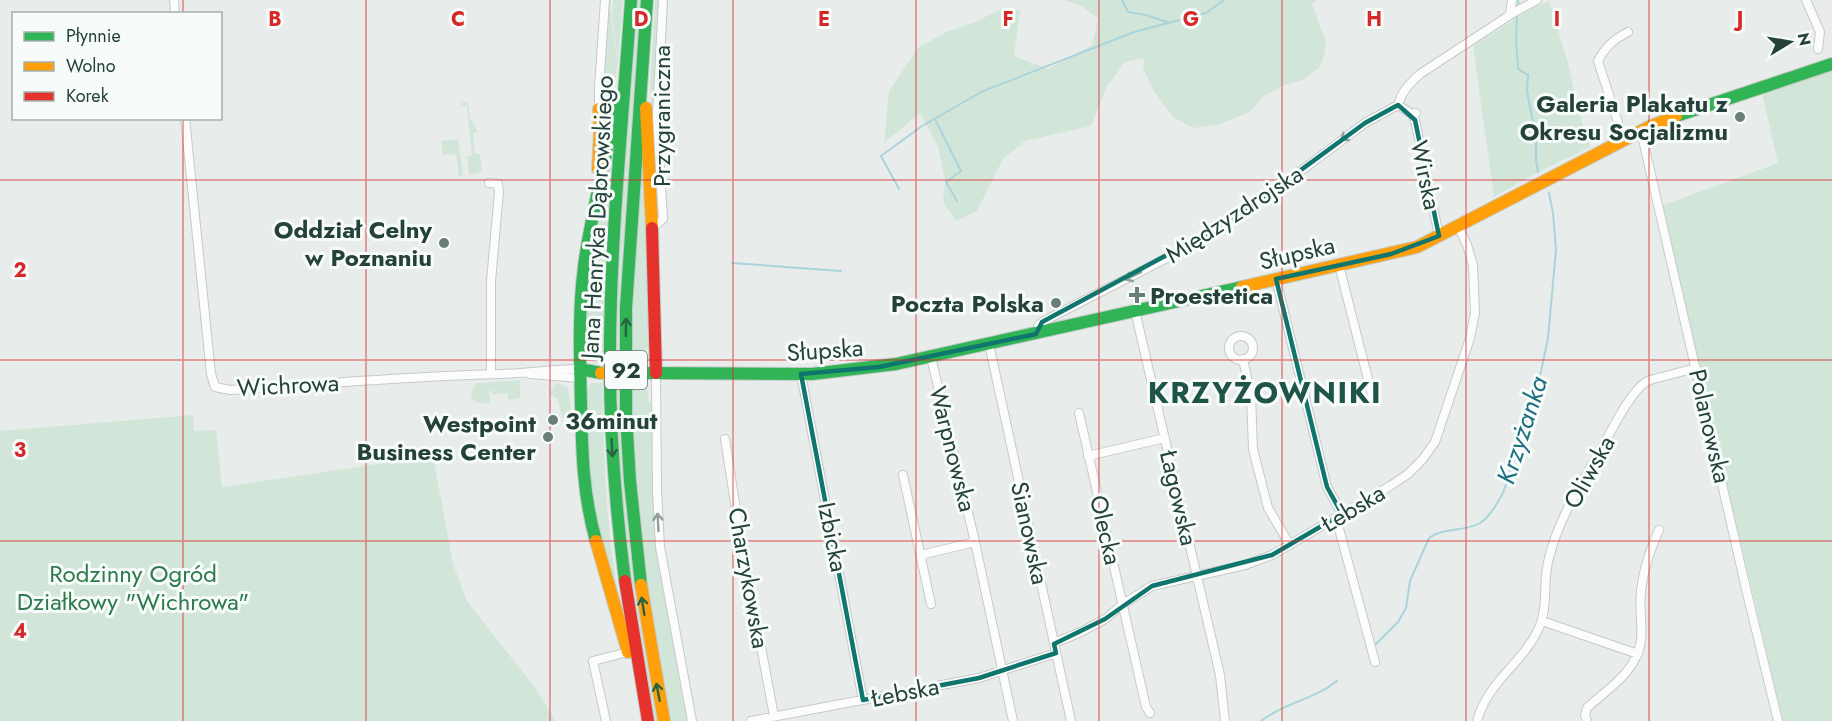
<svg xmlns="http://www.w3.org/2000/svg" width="1832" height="721" viewBox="0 0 1832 721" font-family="Jost,sans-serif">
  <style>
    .green { fill: #d1e6d8 }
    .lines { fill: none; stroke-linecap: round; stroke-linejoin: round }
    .stream { stroke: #a9d4db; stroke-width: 2 }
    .street-casing { stroke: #c5cac8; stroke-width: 10 }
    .fast-casing { stroke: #c3cbc8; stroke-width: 14 }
    .slow-casing { stroke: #c3cbc8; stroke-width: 14 }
    .jam-casing { stroke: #c3cbc8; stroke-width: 14 }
    .street { stroke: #fcfcfc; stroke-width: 8 }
    .fast { stroke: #30b455; stroke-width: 12 }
    .slow { stroke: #ff9f0a; stroke-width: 12 }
    .jam { stroke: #e5322d; stroke-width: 12 }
    .slow-bridge-casing { stroke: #c3cbc8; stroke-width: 14; stroke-linecap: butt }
    .slow-bridge { stroke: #ff9f0a; stroke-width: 12 }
    .oneway { stroke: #909f9b }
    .oneway2 { stroke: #286442 }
    .marked { fill: none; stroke: #0f766e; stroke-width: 4.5; stroke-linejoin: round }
    .grid { fill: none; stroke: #d62828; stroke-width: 1.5; stroke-opacity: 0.55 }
    .poi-dot { fill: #697e78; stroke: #f7fbf9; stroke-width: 2 }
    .labels { text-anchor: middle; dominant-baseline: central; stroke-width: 6; stroke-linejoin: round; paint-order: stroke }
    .shield { fill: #f7fbf9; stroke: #637a73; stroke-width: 1.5 }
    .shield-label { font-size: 22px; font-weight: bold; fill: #24423a }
    .poi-label { font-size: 24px; font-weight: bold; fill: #24423a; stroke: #f7fbf9; text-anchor: end }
    .street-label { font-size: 24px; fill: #24423a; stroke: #f7fbf9 }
    .park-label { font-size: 24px; fill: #2d7a4b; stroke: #f7fbf9 }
    .water-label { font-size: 26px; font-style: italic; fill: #1c6f80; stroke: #f7fbf9 }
    .district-label { font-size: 30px; font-weight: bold; letter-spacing: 1.5px; fill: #1f5548; stroke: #f7fbf9 }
    .grid-label { font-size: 20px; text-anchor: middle; font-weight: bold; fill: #d62828; stroke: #f7fbf9; stroke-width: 6; stroke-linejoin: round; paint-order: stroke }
  </style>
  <rect width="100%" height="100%" fill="#e8edeb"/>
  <path class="green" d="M607 0H611C610 21 614 32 616 52 618 75 610 104 606 127L601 90Z
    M613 0H623L618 62 612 101 617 53 612 18Z
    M635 0H642L621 331 659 721H652L641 662 617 466 616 286Z
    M655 0H659L654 117 658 212 655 207 650 86Z
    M1065 0H1316L1312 4 1326 42 1325 53 1320 67 1301 81 1284 85 1264 96 1250 112 1218 125 1193 128 1173 117 1153 90 1143 68 1145 58 1125 62 1106 88 1091 126 1025 141 1003 159 977 211 956 221 943 202 945 180 938 146 920 113 884 143 889 91 918 48 946 32 976 22 1002 8 1020 11 1014 56 1048 69 1092 45 1098 19 1083 7Z
    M1549 1 1567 59 1580 116 1591 147 1532 175 1494 197 1473 46 1531 9Z
    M1832 69V721H1783L1661 206 1778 163 1762 93Z
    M463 102 468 103 470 118 478 132 473 133 475 154H480L482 172 469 175 467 156 472 155 467 107 461 105Z
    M643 118 650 348H647V362L630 364V334Z
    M458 139 463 175 459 176 456 154 443 155 441 141Z
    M609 153 613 156 606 263 602 363H593L589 359V352H584L587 273Z
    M520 380V398L509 400 507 393 492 395V391H489L491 403C476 406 463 397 477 383Z
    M557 383 567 387 570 398 571 414 562 418 558 400 549 393Z
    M591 383H602C604 450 605 520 617 586 620 602 624 616 627 632L589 497 587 393H588L589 385Z
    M630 383 645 384C648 388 648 397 649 402H653L655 540 687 721H668L640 544Z
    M193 415 194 431 216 430 222 487 433 456 453 564 467 601 535 688 556 721H0V431Z"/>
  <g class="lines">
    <path class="stream" d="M1122 0 1128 12 1146 15 1167 22
      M1518 0 1519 6
      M1517 15 1516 41 1518 65V69L1528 75 1527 91 1536 138V160L1538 172
      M935 119 961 171 946 182 957 201
      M899 189 881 156 922 126 981 92 1134 32 1206 13 1224 0
      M732 263 841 271
      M1376 644 1398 622 1406 608 1410 581 1429 538C1444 527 1464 532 1480 523 1490 517 1497 503 1503 493L1536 396 1548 338 1556 250 1553 213 1549 193
      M1261 721C1284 703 1315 699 1337 681"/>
    <defs>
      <path id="street" d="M174 0 175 14
        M1806 0 1820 32 1818 49
        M1510 14 1512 0
        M599 109V87L605 0
        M1416 113 1412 114 1398 105C1402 91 1409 84 1420 74L1513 13 1537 0
        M1412 114 1415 120 1439 236
        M185 118 211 374 215 387 230 390C321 384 411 376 502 374 528 373 553 369 580 369
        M1641 131 1747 593 1778 721
        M1624 141 1598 61C1605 47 1614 39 1628 32
        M489 183 498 184 499 192 491 281V374
        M652 228 663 219 657 116 663 0
        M1339 265 1373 399
        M1276 279 1327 487 1342 514
        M1135 311 1220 675 1225 721
        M1038 333V326L1042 322 1198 242 1266 197 1365 123 1398 105
        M1229 348a12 12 0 1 1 24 0a12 12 0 1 1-24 0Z
        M989 344 1071 721
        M931 357 975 542 1013 721
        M1243 359 1251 396 1253 449 1268 508 1290 545
        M656 373 657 490 660 547 692 721
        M530 374 580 378
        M801 374 863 700
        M1079 413 1146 707 1150 713
        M725 439 739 529 774 716
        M1088 456 1165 438
        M903 475 931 604
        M1334 519 1338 525 1375 662
        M921 555 975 542
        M1542 621 1638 654
        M1054 643 1081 632 1105 619 1123 604 1152 586 1245 565 1272 555 1390 486 1408 474 1422 460 1435 442 1470 338 1475 313 1473 265 1467 245 1458 226
        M606 721 593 661 628 652
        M751 721 979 678 1056 653
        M1477 721C1488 681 1521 665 1538 630 1549 608 1542 582 1549 558 1559 517 1584 479 1605 442 1615 424 1625 403 1639 388 1642 384 1646 382 1650 380L1696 368
        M1587 721 1585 715 1587 708C1603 693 1625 679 1635 659 1647 638 1638 615 1641 592 1643 570 1650 550 1659 530"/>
      <path id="fast" d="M1676 116 1832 64
        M597 199 616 103
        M580 369 601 373
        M642 373 812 374 896 364 1242 287
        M596 541C583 495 582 453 581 405 580 359 578 312 584 267 587 241 593 216 598 190
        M625 581C615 503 609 424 610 345 611 230 623 115 631 0
        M641 585 630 481 626 415V308L647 0"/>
      <path id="slow" d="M646 108 652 228
        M598 169 600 132 599 109
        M1242 287 1417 247 1649 127 1676 116
        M596 541 628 652
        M641 585 664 721"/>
      <path id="jam" d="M652 228 656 373
        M625 581 648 721"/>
    </defs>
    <use href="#street" class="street-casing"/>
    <use href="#fast" class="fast-casing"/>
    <use href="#slow" class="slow-casing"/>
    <use href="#jam" class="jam-casing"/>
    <use href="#street" class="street"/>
    <use href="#fast" class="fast"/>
    <use href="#slow" class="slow"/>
    <use href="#jam" class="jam"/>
    <defs>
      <path id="slow-bridge" d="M601 373H642"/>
    </defs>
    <use href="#slow-bridge" class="slow-bridge-casing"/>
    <use href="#slow-bridge" class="slow-bridge"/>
  </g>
  <defs><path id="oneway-shaft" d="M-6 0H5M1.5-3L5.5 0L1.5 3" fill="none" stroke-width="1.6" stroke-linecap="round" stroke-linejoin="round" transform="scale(1.5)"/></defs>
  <g class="oneway">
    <use href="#oneway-shaft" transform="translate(1348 135) rotate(144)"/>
    <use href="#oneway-shaft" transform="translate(1133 276) rotate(154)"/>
    <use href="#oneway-shaft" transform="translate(658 522) rotate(-93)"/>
  </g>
  <g class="oneway2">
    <use href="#oneway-shaft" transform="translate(626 327) rotate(-89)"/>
    <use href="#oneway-shaft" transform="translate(612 448) rotate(87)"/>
    <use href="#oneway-shaft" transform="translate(643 606) rotate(-99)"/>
    <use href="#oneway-shaft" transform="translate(658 692) rotate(-101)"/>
  </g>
  <path class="marked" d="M1398 105 1415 120 1439 236 1391 254 1276 279 1327 487 1342 514 1272 555 1152 586 1105 619 1054 644 1056 653 979 678 863 700 801 374 879 367 1036 334 1042 322 1234 219 1365 123Z"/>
  <path class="grid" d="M183 0V14M366 0V721M550 0V721M733 0V721M916 0V721M1099 0V721M1282 0V721M1466 0V721M1649 0V721M183 118V721M0 180H1832M0 360H1832M0 541H1832"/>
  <g class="poi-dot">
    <circle cx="1740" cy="117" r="6"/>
    <circle cx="444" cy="243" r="6"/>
    <path d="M1134 286h6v6h6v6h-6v6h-6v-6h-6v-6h6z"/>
    <circle cx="1056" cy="303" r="6"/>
    <circle cx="553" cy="420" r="6"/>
    <circle cx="548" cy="437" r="6"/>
  </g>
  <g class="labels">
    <rect class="shield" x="605" y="351" width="42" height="38" rx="4.5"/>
    <g class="shield-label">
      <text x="626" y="370">92</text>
    </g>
    <g class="poi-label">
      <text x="1728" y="103">Galeria Plakatu z<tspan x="1728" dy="28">Okresu Socjalizmu</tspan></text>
      <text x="432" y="229">Oddział Celny<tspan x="432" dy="28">w Poznaniu</tspan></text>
      <text x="1150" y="295" text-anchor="start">Proestetica</text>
      <text x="1044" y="303">Poczta Polska</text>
      <text x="565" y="420" text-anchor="start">36minut</text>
      <text x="536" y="423">Westpoint<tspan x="536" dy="28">Business Center</tspan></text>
    </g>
    <g class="street-label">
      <text transform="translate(661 116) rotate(-90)">Przygraniczna</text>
      <text transform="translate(1426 175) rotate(78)">Wirska</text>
      <text transform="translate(1234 214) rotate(-33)">Międzyzdrojska</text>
      <text transform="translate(597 217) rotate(-87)">Jana Henryka Dąbrowskiego</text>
      <text transform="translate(1297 253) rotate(-13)">Słupska</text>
      <text transform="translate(825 350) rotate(-4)">Słupska</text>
      <text transform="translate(288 385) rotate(-3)">Wichrowa</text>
      <text transform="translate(1710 426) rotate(77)">Polanowska</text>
      <text transform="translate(953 449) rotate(76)">Warpnowska</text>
      <text transform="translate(1589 472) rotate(-61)">Oliwska</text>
      <text transform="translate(1179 498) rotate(77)">Łagowska</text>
      <text transform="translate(1353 508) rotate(-31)">Łebska</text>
      <text transform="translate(1106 530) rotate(77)">Olecka</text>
      <text transform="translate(1030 533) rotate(78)">Sianowska</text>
      <text transform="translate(833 537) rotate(79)">Izbicka</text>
      <text transform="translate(749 578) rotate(80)">Charzykowska</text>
      <text transform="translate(905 692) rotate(-11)">Łebska</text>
    </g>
    <g class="park-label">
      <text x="133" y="573">Rodzinny Ogród<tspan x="133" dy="28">Działkowy "Wichrowa"</tspan></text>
    </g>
    <g class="water-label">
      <text transform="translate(1522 430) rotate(-72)">Krzyżanka</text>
    </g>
    <g class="district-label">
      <text x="1265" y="392">KRZYŻOWNIKI</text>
    </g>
  </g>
  <g class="grid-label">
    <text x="275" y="26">B</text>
    <text x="458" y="26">C</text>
    <text x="641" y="26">D</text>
    <text x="824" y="26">E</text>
    <text x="1008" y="26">F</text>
    <text x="1191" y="26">G</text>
    <text x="1374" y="26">H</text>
    <text x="1557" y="26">I</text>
    <text x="1740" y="26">J</text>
    <text x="20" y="277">2</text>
    <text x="20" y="457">3</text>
    <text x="20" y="638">4</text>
  </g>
  <rect x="12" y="12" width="210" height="108" fill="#f7fbf9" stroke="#a3b1ad" stroke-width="1.5"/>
  <rect x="24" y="32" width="30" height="9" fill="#30b455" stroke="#a3b1ad" stroke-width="1.5"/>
  <text x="66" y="42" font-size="18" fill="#24423a">Płynnie</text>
  <rect x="24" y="62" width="30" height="9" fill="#ff9f0a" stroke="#a3b1ad" stroke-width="1.5"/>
  <text x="66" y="72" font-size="18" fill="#24423a">Wolno</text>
  <rect x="24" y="92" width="30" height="9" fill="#e5322d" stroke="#a3b1ad" stroke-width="1.5"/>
  <text x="66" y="102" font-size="18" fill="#24423a">Korek</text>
  <g transform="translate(1790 42) rotate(79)" stroke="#f7fbf9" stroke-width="4.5" paint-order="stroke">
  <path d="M0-4.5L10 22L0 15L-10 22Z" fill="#24423a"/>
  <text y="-9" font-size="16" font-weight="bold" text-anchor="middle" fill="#24423a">N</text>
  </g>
</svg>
